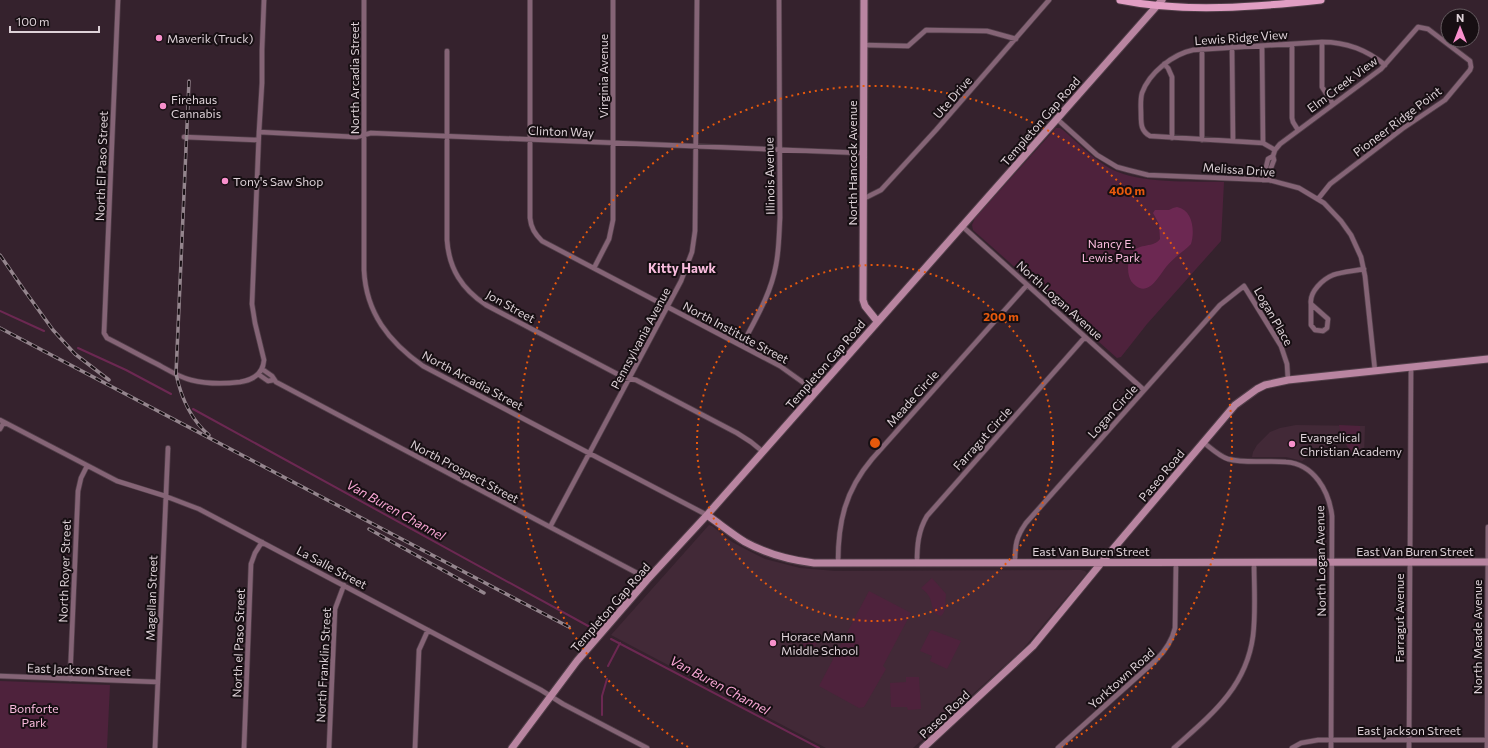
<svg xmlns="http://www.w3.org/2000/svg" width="1488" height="748" viewBox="0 0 1488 748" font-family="Commissioner,sans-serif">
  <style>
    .built { fill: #422937 }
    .green { fill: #4e223c }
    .water { fill: #6c2852 }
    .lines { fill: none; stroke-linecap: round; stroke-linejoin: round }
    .stream { stroke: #6c2852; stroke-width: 2 }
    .street-casing { stroke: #503e48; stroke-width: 6 }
    .secondary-casing { stroke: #503e48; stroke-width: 9 }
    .primary-casing { stroke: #503e48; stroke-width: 9 }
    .street { stroke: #856476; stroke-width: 4.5 }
    .secondary { stroke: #b985a1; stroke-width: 7 }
    .primary { stroke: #e19ec3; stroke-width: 7 }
    .rail-casing { stroke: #94858d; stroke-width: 3.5 }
    .rail { stroke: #170f13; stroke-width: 2; stroke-dasharray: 6; stroke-linecap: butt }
    .ring { fill: none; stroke: #e8590c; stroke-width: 2; stroke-dasharray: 2 4 }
    .poi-dot { fill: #f890cc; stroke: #170f13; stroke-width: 1.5 }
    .labels { text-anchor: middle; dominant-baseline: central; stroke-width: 4; stroke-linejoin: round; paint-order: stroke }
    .street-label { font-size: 12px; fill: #ded2d8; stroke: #170f13 }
    .poi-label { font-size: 12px; fill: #ded2d8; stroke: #170f13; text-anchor: start }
    .park-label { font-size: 12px; fill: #fabcde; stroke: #170f13 }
    .neighbourhood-label { font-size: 13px; font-weight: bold; fill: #f8bcdd; stroke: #170f13 }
    .water-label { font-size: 13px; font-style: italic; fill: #f8a6d4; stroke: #170f13 }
    .centre { fill: #e8590c; stroke: #170f13; stroke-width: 2 }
    .ring-label { font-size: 12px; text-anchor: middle; font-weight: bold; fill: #e8590c; stroke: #170f13; stroke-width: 4; stroke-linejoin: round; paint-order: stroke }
  </style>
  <rect width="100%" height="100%" fill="#35222d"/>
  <path class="built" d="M1296 425 1365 426 1364 456 1353 457 1339 432 1328 443 1302 461 1286 457H1252L1253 452 1257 445 1270 432 1280 428Z
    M709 525 712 526 732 542 749 551 765 559 800 568 835 571 1081 570 1085 571 1087 573 1022 650 913 748H826L611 635Z"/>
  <path class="green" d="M1056 128H1060L1063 130C1078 143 1093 159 1111 169 1139 184 1192 181 1224 182L1221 241 1147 324 1121 357 1117 358 973 230 972 225 975 218Z
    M1339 425 1360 426V452L1353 457 1340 431Z
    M932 578 946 594C945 601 947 611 941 616 929 613 934 602 928 595 927 592 923 590 921 588Z
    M869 591 911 613 883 666 886 669 864 707 859 708 819 686Z
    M932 630 961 641 947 669 930 661 932 656 920 651 930 631Z
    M810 632 820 638 812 651 802 646Z
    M906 677H919L921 709 908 710 907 707H891L890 683 906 682Z
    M0 681 110 685 107 748H0Z"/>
  <path class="water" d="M1177 207C1193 210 1195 231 1191 244 1183 252 1173 258 1166 267 1159 276 1149 296 1136 286 1132 283 1130 280 1129 276 1127 268 1128 259 1133 252 1139 243 1154 248 1160 239L1159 224 1153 213 1155 210H1169L1173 208Z"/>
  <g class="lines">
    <path class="stream" d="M0 311 44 331
      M78 348 126 370 171 394
      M193 409 590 627
      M611 639 819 748
      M608 666 620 643
      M602 715V696L607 679"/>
    <defs>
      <path id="street" d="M118 0 104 333 107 338C123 346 139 355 155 363 167 369 178 377 191 380 207 384 224 384 240 382 253 380 263 374 264 360L255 323 252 304 259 132 262 83V50L264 0
        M364 0V270C366 313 389 342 423 366L707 515
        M530 0V218C531 228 535 234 542 241L780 366 815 391
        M1322 42V87L1333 104
        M1292 44V118L1293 122 1298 130
        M864 45 908 46 926 30 987 31 1016 39
        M1262 46 1263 143
        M1232 47 1233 141
        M1202 49V140
        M447 51V240C449 269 462 289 486 305L623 377 636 380 737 433 751 442 762 451
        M1164 64 1168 68 1172 77V138
        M1057 119 1097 155 1117 167 1128 170 1148 175 1269 180 1299 188 1324 203 1341 221 1351 235 1361 257 1365 276 1375 371
        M259 132 356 137 371 133 862 153
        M184 137 258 140
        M1275 150 1263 143 1150 136C1141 131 1141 124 1141 115 1141 108 1140 100 1142 93 1149 73 1173 54 1193 50L1322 42C1346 42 1366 49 1385 65
        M1263 180 1268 159 1273 156
        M1269 180V173L1274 160 1273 156 1275 150 1280 144 1381 69 1418 27 1428 29 1470 61 1471 67 1470 70 1445 100 1402 129 1330 184 1318 199
        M863 199 881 190 936 130 1049 0
        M962 226 1144 390
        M594 268 609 239 613 220V0
        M1311 304 1328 319 1327 328 1323 331 1315 330 1311 325Z
        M1311 304C1309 292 1323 279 1333 275 1342 272 1354 271 1364 269
        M742 345C755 320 771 294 776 265 779 250 779 234 780 218L779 0
        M262 369 272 376 276 382 637 573 647 580
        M258 374 268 381 274 380
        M0 420 117 481 165 496 199 509 541 690 563 704 647 748
        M0 429 4 422
        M1203 442C1211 448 1219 456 1228 459 1247 464 1267 460 1286 462 1314 464 1329 491 1332 516L1331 748
        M550 527 681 281 692 252 695 231 697 0
        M1015 562C1015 545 1016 537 1026 523L1220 305 1244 286 1281 346 1287 364 1288 380
        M838 563C838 522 845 491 872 459L1027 285
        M917 563C917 546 918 531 927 516L1085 337
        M0 676 158 682
        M70 679 78 491 81 478 87 466
        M155 748 168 448
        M244 748 251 564 255 553 262 542
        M329 748 335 609 344 585
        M415 748 419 650 428 630
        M1058 748 1156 660C1166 650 1172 641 1175 628L1176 562
        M1174 748C1211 715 1246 688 1253 636 1256 612 1254 586 1254 562
        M1292 748 1301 743 1318 740H1488
        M1409 748 1411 367
        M1487 748 1488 527"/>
      <path id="secondary" d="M864 0 863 300 865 306 877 321
        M707 515C720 524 732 534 745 542 767 554 789 560 814 563L1488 562
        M512 748 577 661 647 580 707 515 1162 0
        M923 748 1033 646 1102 562 1235 405 1257 389 1265 385 1288 380 1488 359"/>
      <path id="primary" d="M1120 0C1184 13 1257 7 1321 0"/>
    </defs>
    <use href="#street" class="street-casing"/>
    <use href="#secondary" class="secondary-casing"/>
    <use href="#primary" class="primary-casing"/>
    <use href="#street" class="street"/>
    <use href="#secondary" class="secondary"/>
    <use href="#primary" class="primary"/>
    <defs>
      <path id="rail" d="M189 81 176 374C181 397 191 420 209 435
        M0 255 22 287 53 330 75 354 109 380
        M0 328 569 627
        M369 529 484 593"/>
    </defs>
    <use href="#rail" class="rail-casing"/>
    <use href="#rail" class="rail"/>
  </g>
  <g class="ring">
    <circle cx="875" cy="443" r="178"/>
    <path d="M688 747A357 357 0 1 1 1062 747"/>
  </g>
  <g class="poi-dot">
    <circle cx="159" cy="38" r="4"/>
    <circle cx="163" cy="106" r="4"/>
    <circle cx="225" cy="181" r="4"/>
    <circle cx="1292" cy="444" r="4"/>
    <circle cx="773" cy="643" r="4"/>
  </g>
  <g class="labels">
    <g class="street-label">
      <text transform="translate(1241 37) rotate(-4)">Lewis Ridge View</text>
      <text transform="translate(603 76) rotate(-90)">Virginia Avenue</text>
      <text transform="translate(354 78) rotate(-90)">North Arcadia Street</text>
      <text transform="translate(1342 84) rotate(-37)">Elm Creek View</text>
      <text transform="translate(952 97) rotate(-49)">Ute Drive</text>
      <text transform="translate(1040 121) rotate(-49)">Templeton Gap Road</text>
      <text transform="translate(1397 121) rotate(-37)">Pioneer Ridge Point</text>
      <text transform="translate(561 131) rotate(2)">Clinton Way</text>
      <text transform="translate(852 163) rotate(-90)">North Hancock Avenue</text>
      <text transform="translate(101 166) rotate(-88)">North El Paso Street</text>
      <text transform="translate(1239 169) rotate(4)">Melissa Drive</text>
      <text transform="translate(769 176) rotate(-91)">Illinois Avenue</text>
      <text transform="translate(1060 300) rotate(42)">North Logan Avenue</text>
      <text transform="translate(511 306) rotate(29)">Jon Street</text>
      <text transform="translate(1274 316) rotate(60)">Logan Place</text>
      <text transform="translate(736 332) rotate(28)">North Institute Street</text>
      <text transform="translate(640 338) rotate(-62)">Pennsylvania Avenue</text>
      <text transform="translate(825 364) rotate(-49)">Templeton Gap Road</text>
      <text transform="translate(473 380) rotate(28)">North Arcadia Street</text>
      <text transform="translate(912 398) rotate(-48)">Meade Circle</text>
      <text transform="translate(1112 411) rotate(-48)">Logan Circle</text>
      <text transform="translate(982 438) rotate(-48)">Farragut Circle</text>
      <text transform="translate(465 471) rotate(28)">North Prospect Street</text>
      <text transform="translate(1161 475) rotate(-50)">Paseo Road</text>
      <text x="1091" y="551">East Van Buren Street</text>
      <text x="1415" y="551">East Van Buren Street</text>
      <text transform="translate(1320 561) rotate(-91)">North Logan Avenue</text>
      <text transform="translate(332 567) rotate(28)">La Salle Street</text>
      <text transform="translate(64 571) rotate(-88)">North Royer Street</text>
      <text transform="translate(151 598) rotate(-88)">Magellan Street</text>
      <text transform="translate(610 607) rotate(-49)">Templeton Gap Road</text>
      <text transform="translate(1399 618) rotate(-90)">Farragut Avenue</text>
      <text transform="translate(1477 637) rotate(-90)">North Meade Avenue</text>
      <text transform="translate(238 643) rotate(-88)">North el Paso Street</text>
      <text transform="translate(323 665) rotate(-87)">North Franklin Street</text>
      <text transform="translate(79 669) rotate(2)">East Jackson Street</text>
      <text transform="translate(1121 678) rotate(-42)">Yorktown Road</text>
      <text transform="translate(944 714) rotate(-43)">Paseo Road</text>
      <text x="1409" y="730">East Jackson Street</text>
    </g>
    <g class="poi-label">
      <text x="167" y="38">Maverik (Truck)</text>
      <text x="171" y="99">Firehaus<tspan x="171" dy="14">Cannabis</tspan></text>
      <text x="233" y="181">Tony's Saw Shop</text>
      <text x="1300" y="437">Evangelical<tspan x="1300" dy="14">Christian Academy</tspan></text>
      <text x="781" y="636">Horace Mann<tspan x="781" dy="14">Middle School</tspan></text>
    </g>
    <g class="park-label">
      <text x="1111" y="243">Nancy E.<tspan x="1111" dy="14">Lewis Park</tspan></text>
      <text x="34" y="708">Bonforte<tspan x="34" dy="14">Park</tspan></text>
    </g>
    <g class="neighbourhood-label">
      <text x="682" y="268">Kitty Hawk</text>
    </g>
    <g class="water-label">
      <text transform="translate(396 510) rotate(29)">Van Buren Channel</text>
      <text transform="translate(720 685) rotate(28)">Van Buren Channel</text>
    </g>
  </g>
  <circle cx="875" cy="443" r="6" class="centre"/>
  <g class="ring-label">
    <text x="1127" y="195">400 m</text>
    <text x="1001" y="321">200 m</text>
  </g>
  <g transform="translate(1460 28)"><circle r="19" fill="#170f13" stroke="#675d62"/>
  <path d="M0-3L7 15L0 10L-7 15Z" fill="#f890cc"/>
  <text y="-6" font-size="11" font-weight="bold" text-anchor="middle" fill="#ded2d8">N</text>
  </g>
  <path d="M10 26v6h89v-6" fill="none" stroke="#ded2d8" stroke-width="2"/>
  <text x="16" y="26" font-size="12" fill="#ded2d8" stroke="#170f13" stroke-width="3" paint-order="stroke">100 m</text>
</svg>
